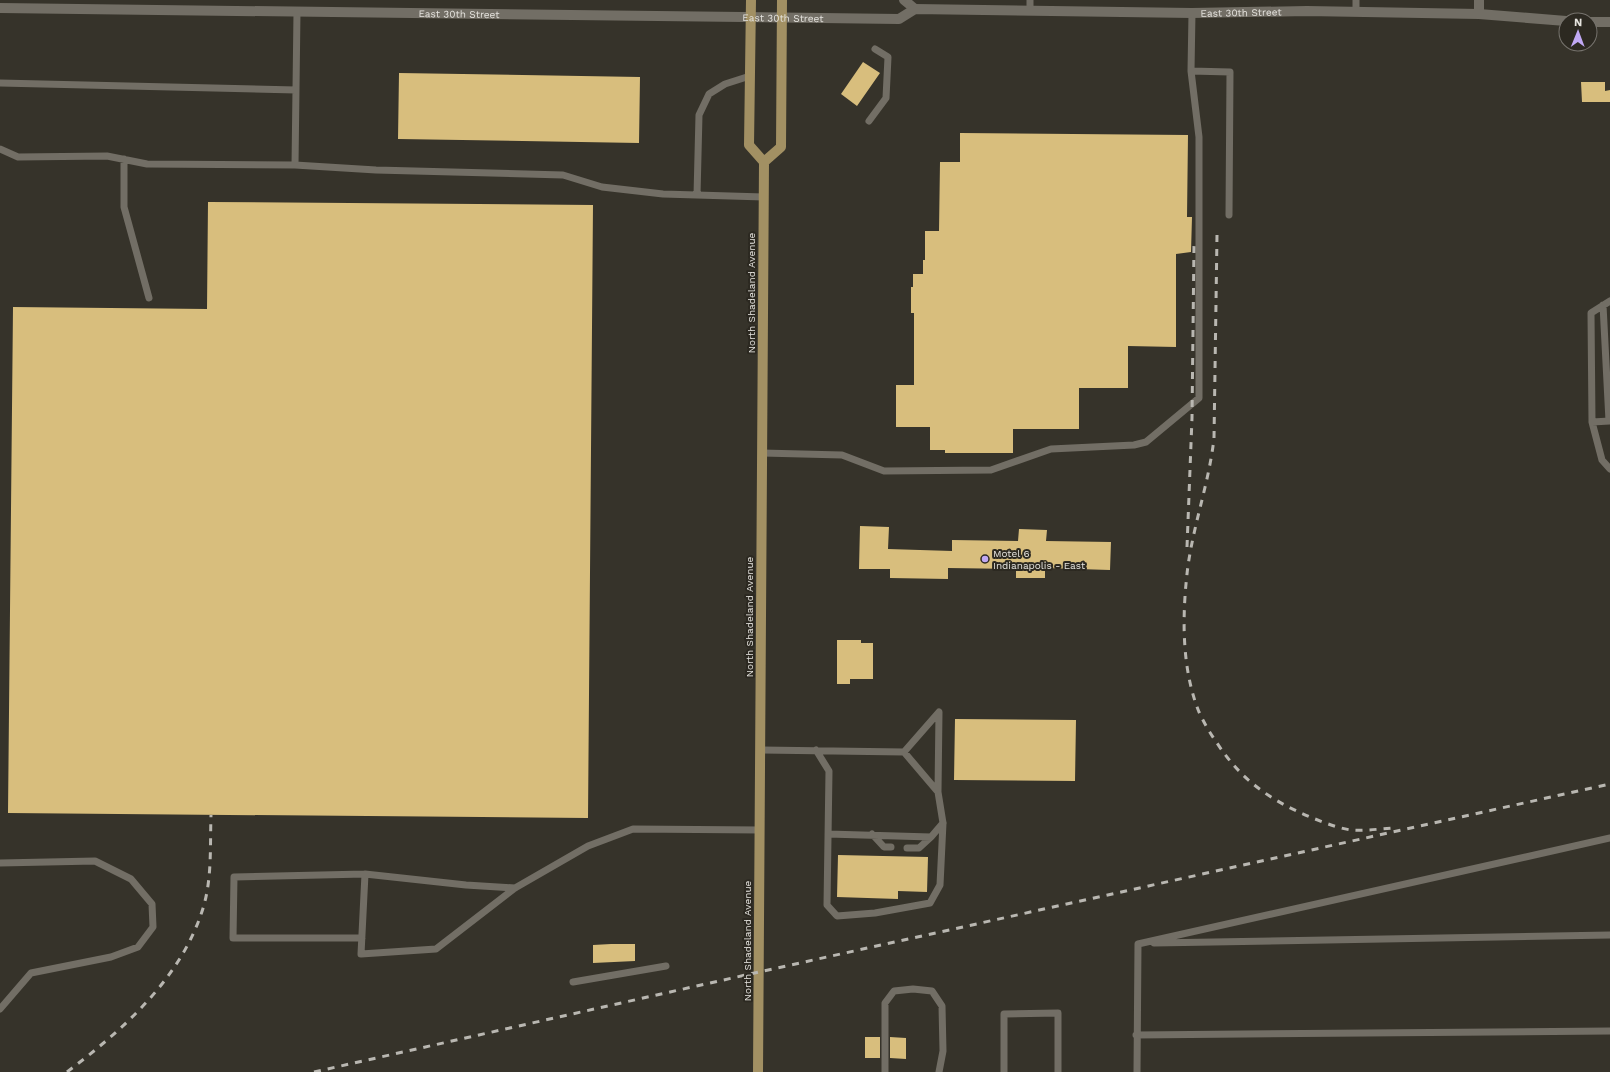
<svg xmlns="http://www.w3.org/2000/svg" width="1610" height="1072" viewBox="0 0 1610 1072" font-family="'Work Sans',sans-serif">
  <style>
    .building { fill: #d8be7d }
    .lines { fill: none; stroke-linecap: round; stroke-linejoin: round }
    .service { stroke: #726e65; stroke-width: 7 }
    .minor { stroke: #726e65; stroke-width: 10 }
    .secondary { stroke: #726e65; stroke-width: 10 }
    .primary { stroke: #a29063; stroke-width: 10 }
    .rail { stroke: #b9b7b1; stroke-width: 3; stroke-dasharray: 7 7; stroke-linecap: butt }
    .poi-dot { fill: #c0a8f3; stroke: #2c2921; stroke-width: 1.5 }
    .labels { text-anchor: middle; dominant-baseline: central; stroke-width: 4; stroke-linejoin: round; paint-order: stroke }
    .street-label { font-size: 10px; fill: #e5e3de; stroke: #2c2921 }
    .poi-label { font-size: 10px; fill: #e5e3de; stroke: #2c2921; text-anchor: start }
  </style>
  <rect width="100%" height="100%" fill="#36332a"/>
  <path class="building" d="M863 62 880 73 857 106 841 94Z
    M399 73 640 77 639 143 398 139Z
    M1581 82H1605V91L1610 90V102H1582Z
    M960 133 1188 135 1187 217H1192L1191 252 1176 254V347L1128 346V388H1079V429H1013V453H945V450H930V427H896V385H914V313H911V287H913V274H923V260H925V231H939L940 162H960Z
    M208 202 593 205 588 818 8 813 13 307 207 309Z
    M860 526 889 527 888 549 952 551V540L1018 541 1019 529 1047 530 1046 541 1111 542 1110 570 1045 568V578H1016V569L948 568V579L890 578V569H859Z
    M837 640H861V643H873V679H850V684H837Z
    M955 719 1076 720 1075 781 954 780Z
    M838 855 928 857 927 892 898 891V899L837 897Z
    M611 944H635V961L593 963V945Z
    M865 1037H880V1058H865Z
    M890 1037 906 1038V1059L890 1058Z"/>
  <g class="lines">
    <path class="service" d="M1030 10V0
      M1356 12V0
      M1191 71 1230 72 1229 215
      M0 83 296 90
      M869 121 886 98 888 57 875 49
      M0 149 18 157 107 156 147 164 295 165 376 170 563 175 602 187 663 194 764 197
      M124 159V207L149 298
      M295 165 297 12
      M697 195 699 115 709 94 725 84 750 76
      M1610 301 1591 313 1592 422 1610 421
      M1603 305 1609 421
      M1592 422 1602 460 1610 469
      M762 453 842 455 884 471 991 470 1051 449 1134 445 1146 442 1199 398V137L1191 71 1192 13
      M760 750 904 752 939 712 938 792 904 752
      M816 750 829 771 827 905 837 916 875 913 930 903 940 885 943 823 938 792
      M828 834 931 837 943 823
      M872 834 884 847H891
      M907 848H919L931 837
      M0 863 95 861 131 879 152 904 153 927 138 947 111 957 31 973 0 1009
      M515 888 466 885 365 874 361 954 436 949 515 888 588 846 633 829 760 830
      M362 938H233L234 877 365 874
      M1154 943 1610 935
      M573 982 666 966
      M1136 1035 1610 1031
      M885 1072V1003L894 991 913 989 932 991 942 1006 943 1051 939 1072
      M1004 1072V1014L1058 1013V1072
      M1137 1072 1138 944 1610 838"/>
    <path class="minor" d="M1479 14V0"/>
    <g class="secondary">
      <path d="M904 0 915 9"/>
      <path id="s1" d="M0 8 899 19 915 9 1192 13 1307 11 1479 14 1566 21"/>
      <path d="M1590 22H1610"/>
    </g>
    <path class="primary" d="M751 0 749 145 764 162 758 1072
      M764 162 781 147 782 0"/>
    <path class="rail" d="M1217 235 1214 438C1209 484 1192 528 1187 574 1182 619 1182 670 1199 712 1204 723 1210 733 1217 743 1241 780 1270 800 1310 817 1323 822 1337 828 1351 830 1364 831 1379 829 1393 828
      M1187 547 1192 418 1194 244
      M67 1072C124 1029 183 977 204 905 212 876 210 845 211 815
      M314 1072 759 972 1610 784"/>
  </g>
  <circle class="poi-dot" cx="985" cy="559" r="4"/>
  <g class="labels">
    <g class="street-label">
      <text stroke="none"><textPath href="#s1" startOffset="1244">East 30th Street</textPath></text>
      <text stroke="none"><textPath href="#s1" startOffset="459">East 30th Street</textPath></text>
      <text stroke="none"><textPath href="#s1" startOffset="783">East 30th Street</textPath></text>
      <text transform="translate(751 293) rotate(-90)">North Shadeland Avenue</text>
      <text transform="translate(749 617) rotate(-90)">North Shadeland Avenue</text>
      <text transform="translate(747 941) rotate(-90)">North Shadeland Avenue</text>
    </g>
    <g class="poi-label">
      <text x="993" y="553">Motel 6<tspan x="993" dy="12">Indianapolis - East</tspan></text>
    </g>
  </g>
  <g transform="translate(1578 32) rotate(1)"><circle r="19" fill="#2c2921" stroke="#76736d"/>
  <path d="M0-3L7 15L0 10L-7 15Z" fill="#c0a8f3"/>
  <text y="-6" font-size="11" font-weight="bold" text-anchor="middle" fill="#e5e3de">N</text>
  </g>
</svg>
